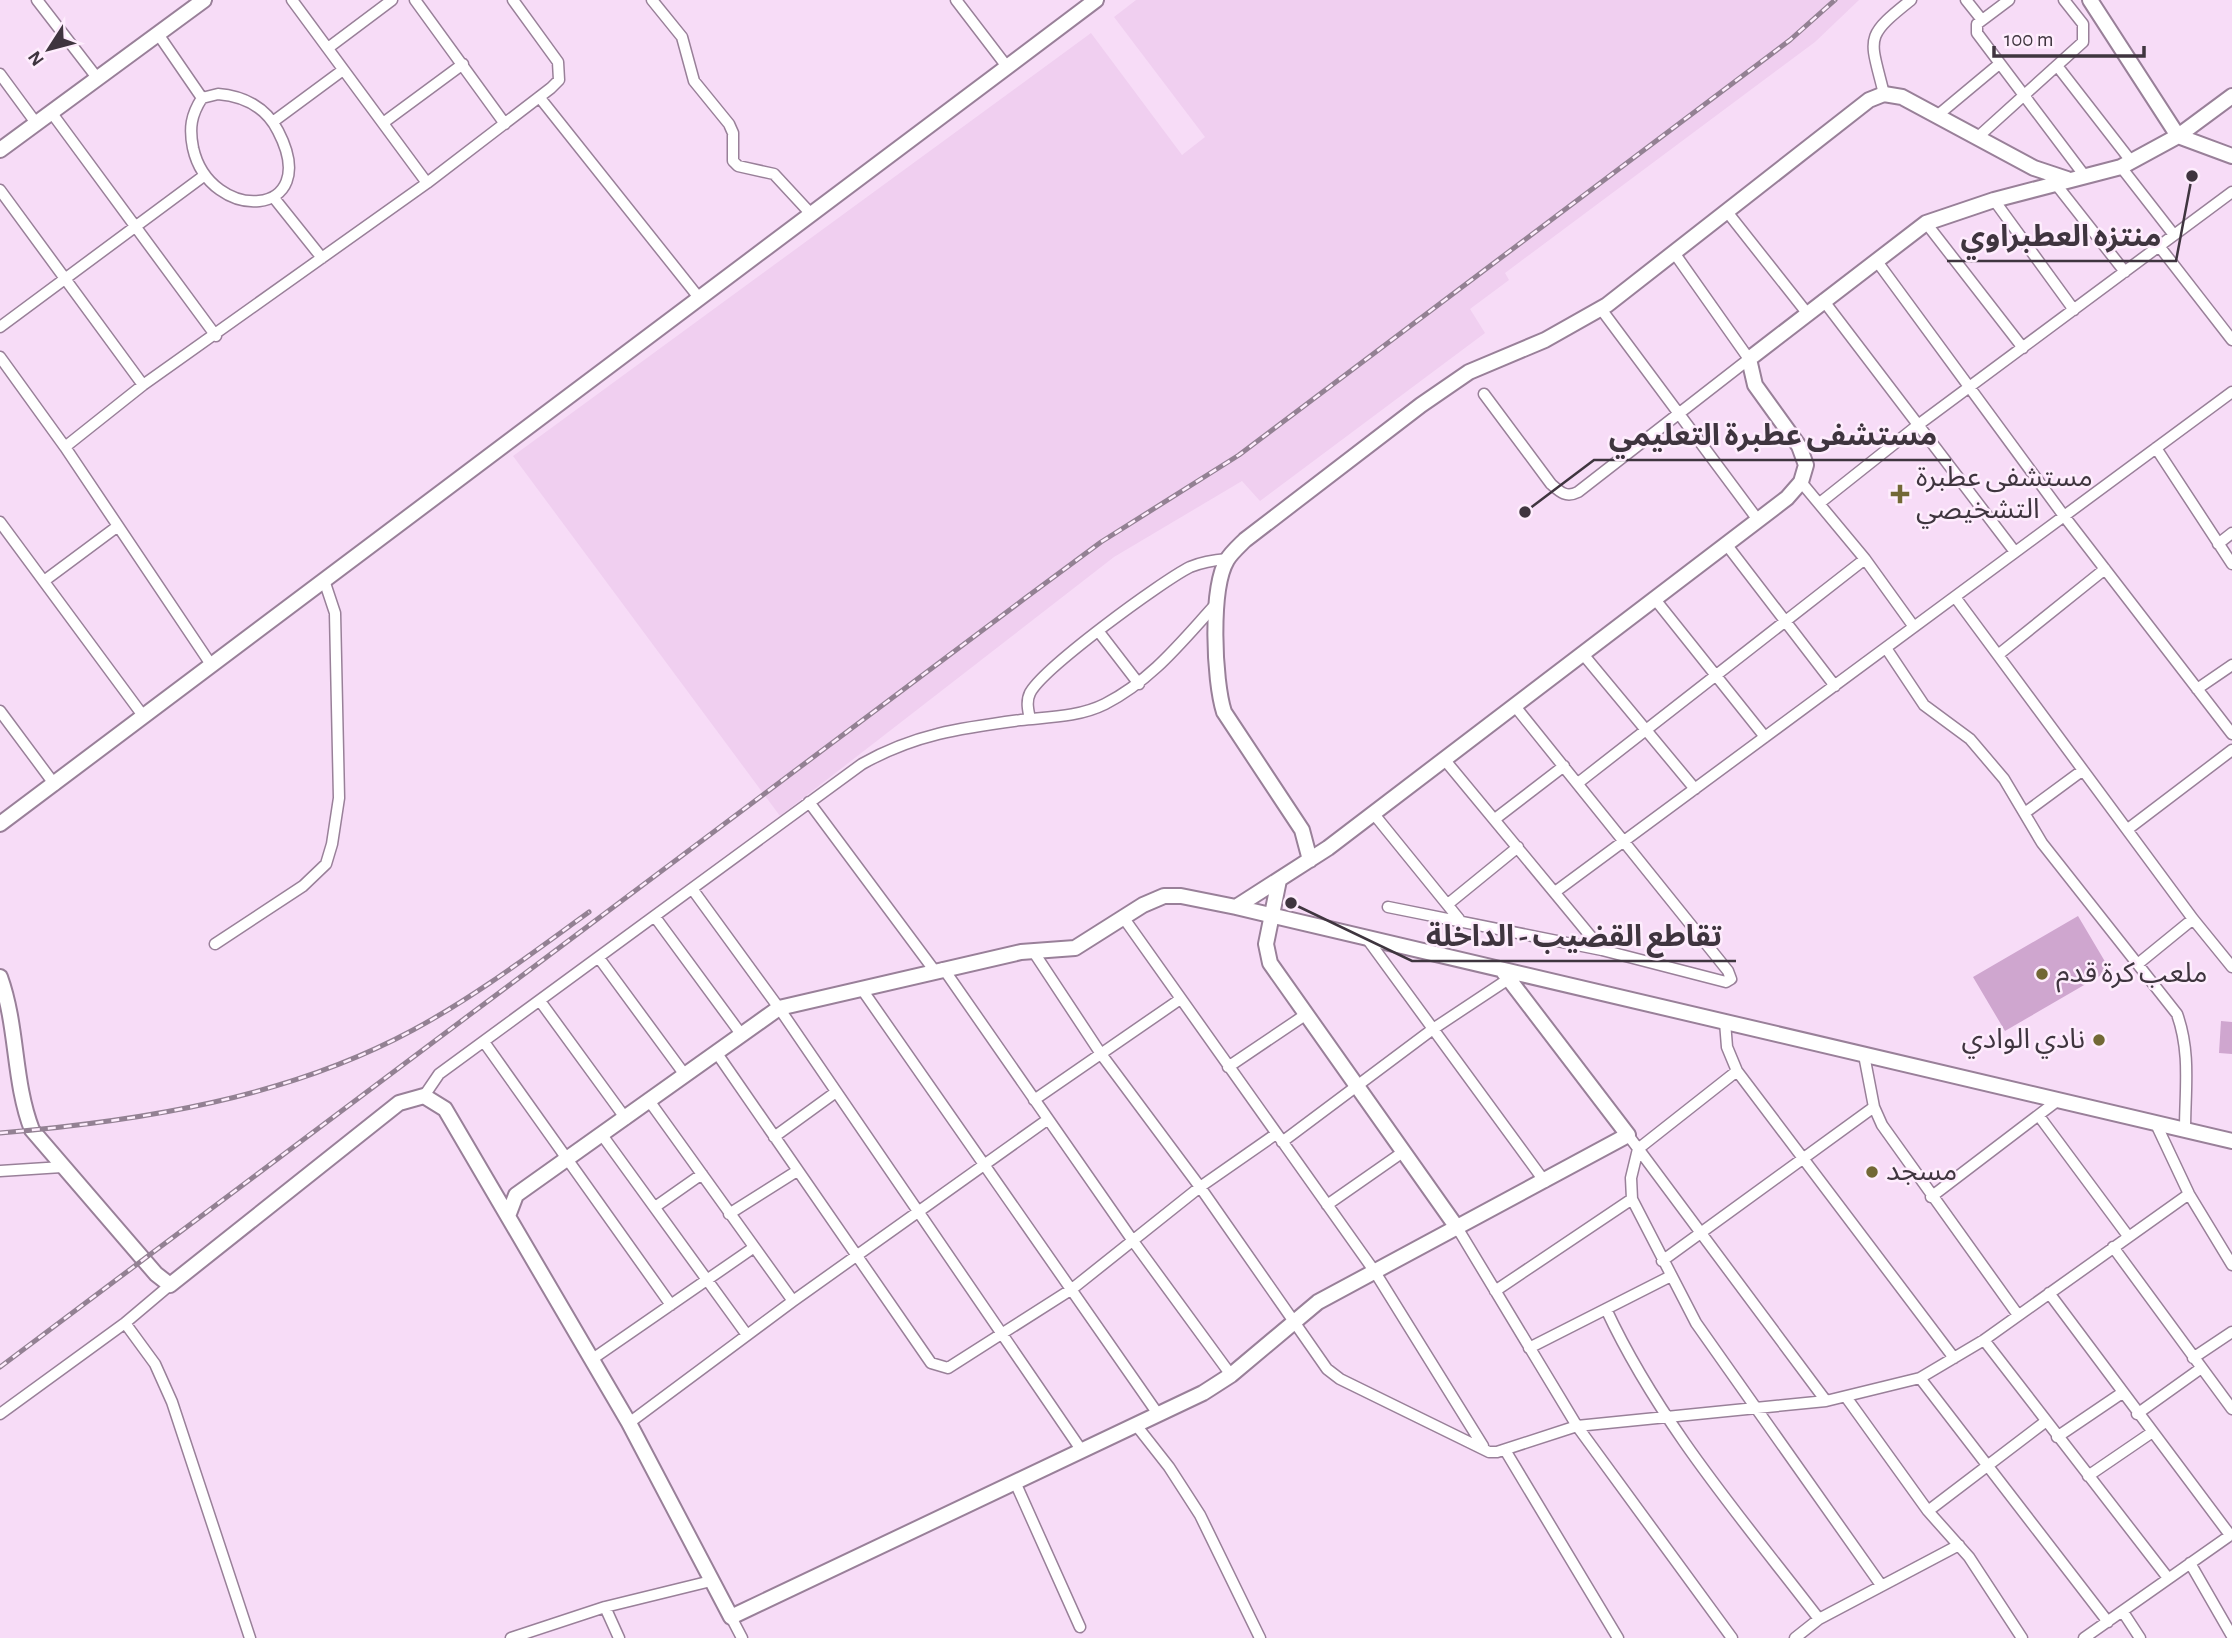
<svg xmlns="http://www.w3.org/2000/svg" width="2232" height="1638" viewBox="0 0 2232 1638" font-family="'Alegreya Sans','Noto Sans Arabic',sans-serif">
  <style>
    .built { fill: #f0cff0 }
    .green { fill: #cfa6cf }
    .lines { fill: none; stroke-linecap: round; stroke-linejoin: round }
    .street-casing { stroke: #998099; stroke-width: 13 }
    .secondary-casing { stroke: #998099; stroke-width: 18 }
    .street { stroke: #fff; stroke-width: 10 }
    .secondary { stroke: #fff; stroke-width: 14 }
    .rail-casing { stroke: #938193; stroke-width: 5 }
    .rail { stroke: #feedfd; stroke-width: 2.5; stroke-dasharray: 8; stroke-linecap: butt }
    .poi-dot { fill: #726835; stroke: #feedfd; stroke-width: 2.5 }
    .labels { text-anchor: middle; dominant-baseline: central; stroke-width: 5; stroke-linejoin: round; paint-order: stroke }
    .poi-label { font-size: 28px; fill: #3f353f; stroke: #feedfd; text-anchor: start }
    .leader { fill: none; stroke: #3f353f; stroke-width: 2.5 }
    .callout-dot { fill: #3f353f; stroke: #feedfd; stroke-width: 2.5 }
    .callout-label { font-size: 30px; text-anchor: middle; font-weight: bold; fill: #3f353f; stroke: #feedfd; stroke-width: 5; stroke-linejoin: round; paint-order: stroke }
  </style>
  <rect width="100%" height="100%" fill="#f7dcf7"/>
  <path class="built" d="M1136 0H1859L1815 42 1505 273 1509 280 1470 309 1485 333 1260 501 1242 481 1114 557 780 816 513 456 1091 33 1182 155 1205 137 1114 17Z"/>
  <path class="green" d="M2078 916 2110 970 2005 1031 1973 977Z
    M2221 1021 2232 1022V1054L2219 1053Z"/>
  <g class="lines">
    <defs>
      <path id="street" d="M37 0 98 79
        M292 0 427 183
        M415 0 505 124
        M652 0 682 37 694 81 729 124 733 133V161L738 166 774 174 812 215
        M956 0 1008 68
        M1966 0 1982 20
        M2009 0 1977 24V33L2084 175
        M158 34 202 98
        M328 48 392 0
        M2058 67 2131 161
        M0 74 36 123
        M218 94C243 96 266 107 278 131 324 219 210 224 193 148 189 128 191 115 202 98Z
        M1884 94C1870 37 1863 38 1911 0
        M540 98 700 299
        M51 112 216 336
        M1938 115 1998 65
        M274 121 343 70
        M383 123 463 64
        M1979 136 2083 42V24L2064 0
        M2121 167 2174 235
        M2055 183 2125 272
        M0 190 143 385
        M274 198 322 258
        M1994 200 2074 310
        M1728 213 1807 313
        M1926 223 2023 348
        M2159 246 2232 340
        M1876 260 2064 516 2232 734
        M1823 300 2015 552
        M1601 309 1758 520
        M0 327 205 175
        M0 357 65 447 212 666
        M1484 394 1551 484C1560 492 1566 498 1578 492L1749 359 1675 254
        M65 447 143 385 427 183 551 88 559 80 558 62 513 0
        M2156 448 2232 564
        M1801 482 1865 559 1914 627
        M1821 502 1918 425 2232 192
        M0 522 144 717
        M1726 544 1835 686
        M2218 544 2232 533
        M44 581 118 526
        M1955 597 2193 919 2232 967
        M1654 598 1765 737
        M1099 632 1139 684
        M1886 648 1924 705 1970 739 2004 779 2042 843 2177 1014C2191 1053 2185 1090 2185 1130
        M1582 653 1695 789
        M1998 655 2105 569
        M2197 689 2232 665
        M0 711 55 785
        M1030 719C1028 710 1026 701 1030 693 1043 668 1162 581 1190 567 1202 562 1214 560 1227 559
        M1444 759 1602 950
        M1578 783 1865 559
        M809 802 934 970
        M2026 812 2083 770
        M1373 813 1459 919
        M1495 819 1564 766
        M2128 829 2232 750
        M693 890 779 1008 1082 1451
        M1555 892 2232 392
        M1448 904 1518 847
        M1388 907 1602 950 1726 982 1731 979 1728 971 1514 705
        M655 917 741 1034
        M1123 917 1375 1272 1483 1446
        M1368 940 1545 1182
        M215 944 303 886 326 864 332 844 339 798 335 613 324 580
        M1033 951 1101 1054 1200 1187 1327 1369 1340 1379 1489 1452H1497L1577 1426 1826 1401 1920 1378 1984 1340 2189 1194
        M599 958 685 1075
        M2139 963 2193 919
        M943 968 1133 1241 1231 1375
        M861 988 1158 1414
        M540 1001 626 1119
        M1725 1022 1727 1047 1737 1071 1954 1358
        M484 1042 671 1305
        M716 1052 931 1363 948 1368 1072 1289 1200 1187 1276 1134
        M1864 1055 1874 1107 1882 1125 2018 1315
        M1228 1067 1305 1015
        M1737 1071 1638 1149 1631 1178 1632 1199 1696 1323 1881 1585
        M424 1096 439 1074 862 764C915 734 961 728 1021 720 1049 717 1079 717 1105 704 1152 680 1182 641 1216 604
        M1034 1100 1179 1000
        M650 1102 793 1301
        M2039 1116 2128 1236
        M2156 1124 2189 1194 2232 1265
        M602 1135 747 1335
        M1628 1135 1826 1401
        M774 1137 836 1092
        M1282 1142 1433 1029 1510 978
        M0 1171 62 1167
        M1931 1197 2057 1101
        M1327 1205 1403 1152
        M655 1207 702 1174
        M729 1214 797 1171
        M1458 1229 1577 1426 1732 1638
        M2113 1247 2232 1409
        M1662 1261 1874 1107
        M1495 1291 1632 1199
        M2049 1293 2230 1535
        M1606 1309C1659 1423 1743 1520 1819 1619
        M125 1323 155 1364 172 1402 250 1638
        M1984 1340 2168 1578
        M1529 1348 1669 1277
        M2193 1358 2232 1332
        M591 1360 753 1248
        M1920 1378 2108 1622
        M1846 1397 1928 1511 1969 1557 2022 1638
        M0 1414 125 1323 170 1285
        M2137 1414 2200 1369
        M629 1423 793 1301 1047 1120
        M1136 1425 1169 1467 1200 1515 1260 1638
        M2057 1437 2122 1393
        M1505 1450 1618 1638
        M2088 1476 2151 1433
        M1015 1482 1080 1627
        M1928 1511 2045 1422
        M2190 1563 2232 1636
        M605 1607 619 1638
        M2123 1612 2140 1638
        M731 1617 742 1638
        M511 1638 605 1607 711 1581
        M1795 1638 1819 1619 1959 1545
        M2084 1638 2232 1534"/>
      <path id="secondary" d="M2090 0 2178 136 2232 156
        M0 150 204 0
        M0 824 1096 0
        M1310 860 1302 830 1224 712C1214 681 1210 589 1227 560 1231 553 1239 546 1245 540L1421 405 1469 372 1545 340 1607 305 1869 100 1884 94 1902 97 2034 168 2067 179
        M1279 880 1266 944 1270 963 1458 1229
        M1236 907 1328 848 1787 498 1801 482 1806 465 1799 446 1755 385 1749 359 1926 223 1994 200 2121 167 2178 136 2232 96
        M0 977C18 1027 13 1081 32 1130L156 1274 170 1285 399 1103 424 1096 445 1109 629 1423 731 1617 1203 1393 1231 1375 1318 1302 1628 1135 1502 970
        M508 1216 516 1195 779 1008 1021 952 1075 948 1143 905 1164 896H1181L1236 907 2232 1141"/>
    </defs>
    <use href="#street" class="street-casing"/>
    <use href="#secondary" class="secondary-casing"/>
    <use href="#street" class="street"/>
    <use href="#secondary" class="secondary"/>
    <defs>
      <path id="rail" d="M0 1133C141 1121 287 1098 413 1030 476 996 531 954 589 912
        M0 1367 1024 599 1101 542 1239 455 1790 40 1835 0"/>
    </defs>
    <use href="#rail" class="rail-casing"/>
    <use href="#rail" class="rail"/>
  </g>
  <g class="poi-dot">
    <path d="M1896.5 483.5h7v7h7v7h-7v7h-7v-7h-7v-7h7z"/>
    <circle cx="2042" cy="974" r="7"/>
    <circle cx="2099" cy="1040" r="7"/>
    <circle cx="1872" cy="1172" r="7"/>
  </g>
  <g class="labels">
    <g class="poi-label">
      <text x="1916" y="478">مستشفى عطبرة<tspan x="1916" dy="32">التشخيصي</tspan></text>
      <text x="2056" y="974">ملعب كرة قدم</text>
      <text x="2085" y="1040" text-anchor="end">نادي الوادي</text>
      <text x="1886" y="1172">مسجد</text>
    </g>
  </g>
  <path class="leader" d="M2192 176L2176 261H1947M1525 512L1594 460H1951M1291 903L1412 961H1736"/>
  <g class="callout-dot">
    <circle cx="2192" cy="176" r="7"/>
    <circle cx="1525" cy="512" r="7"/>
    <circle cx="1291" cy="903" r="7"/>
  </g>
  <g class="callout-label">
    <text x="2061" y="246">منتزه العطبراوي</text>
    <text x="1773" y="445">مستشفى عطبرة التعليمي</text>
    <text x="1574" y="946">تقاطع القضيب - الداخلة</text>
  </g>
  <g transform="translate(49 49) rotate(234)" stroke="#feedfd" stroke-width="5" paint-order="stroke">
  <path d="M0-5L12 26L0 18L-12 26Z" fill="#3f353f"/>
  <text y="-10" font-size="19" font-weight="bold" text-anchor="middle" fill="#3f353f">N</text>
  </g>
  <path d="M1994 46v10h150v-10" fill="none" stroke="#3f353f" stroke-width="3.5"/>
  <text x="2004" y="46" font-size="21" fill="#3f353f" stroke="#feedfd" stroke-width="5" paint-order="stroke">100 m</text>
</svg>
